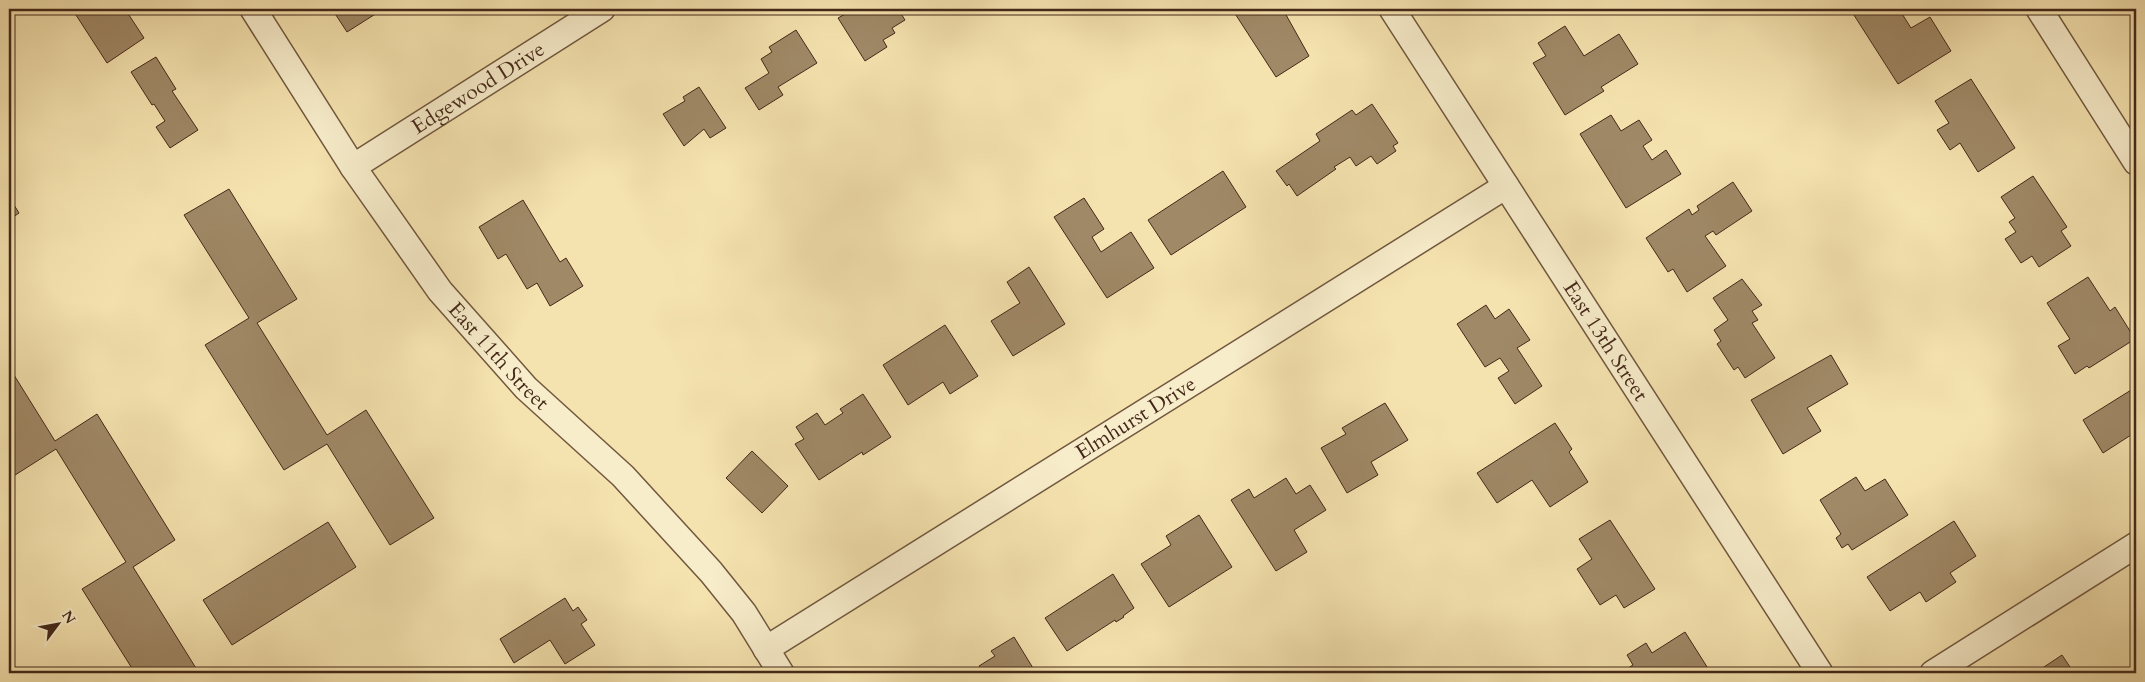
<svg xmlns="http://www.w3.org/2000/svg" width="2145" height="682" viewBox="0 0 2145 682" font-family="Cardo,serif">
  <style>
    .building { fill: #a08967; stroke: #442819 }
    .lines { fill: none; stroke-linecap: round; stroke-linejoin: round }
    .minor-casing { stroke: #70573e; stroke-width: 28 }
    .minor { stroke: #f8edcb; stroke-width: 25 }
    .labels { text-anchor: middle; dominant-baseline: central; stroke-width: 4.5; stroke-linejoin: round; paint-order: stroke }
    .street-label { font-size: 21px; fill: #442819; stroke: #f8edcb }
  </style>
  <rect width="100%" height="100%" fill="#f5e3af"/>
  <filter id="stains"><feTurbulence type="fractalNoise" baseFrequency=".004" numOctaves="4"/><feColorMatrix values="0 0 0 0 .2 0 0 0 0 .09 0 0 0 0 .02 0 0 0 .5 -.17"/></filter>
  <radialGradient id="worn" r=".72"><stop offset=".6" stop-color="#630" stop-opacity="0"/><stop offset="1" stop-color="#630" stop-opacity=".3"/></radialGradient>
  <path class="building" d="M86 9H125L144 38 107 63 76 15Z
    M332 9H374L377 13 347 32Z
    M847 9H898L905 20 892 28 895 33 883 40 887 47 865 61 838 18 849 12Z
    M1232 9H1280L1283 14 1285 13 1309 56 1276 77Z
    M1857 9H1899L1911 28 1930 17 1951 51 1898 84 1852 12Z
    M1565 26 1584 56 1619 34 1638 64 1601 87 1604 91 1565 115 1533 63 1546 56 1538 43Z
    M796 30 817 63 778 87 783 95 759 110 745 88 769 73 761 59 772 52 769 47Z
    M156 57 176 89 172 91 198 130 170 148 156 127 165 121 154 104 152 105 131 72Z
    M1971 79 2015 148 1978 172 1960 143 1950 150 1937 130 1949 123 1935 101Z
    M699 87 726 128 710 138 704 129 684 146 663 114 685 101 683 97Z
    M1372 104 1398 143 1393 146 1396 151 1377 164 1371 156 1356 166 1350 157 1334 167 1336 169 1297 196 1289 184 1287 186 1276 171 1320 141 1316 134 1352 110 1356 115Z
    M1611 115 1621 131 1639 120 1652 140 1643 146 1652 160 1666 150 1681 174 1626 208 1580 134Z
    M1223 171 1246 207 1171 255 1148 220Z
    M2033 176 2067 227 2061 231 2071 246 2039 267 2032 256 2021 263 2005 239 2016 232 2009 222 2015 218 2001 197Z
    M1733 182 1752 211 1716 235 1713 231 1705 236 1726 266 1687 292 1673 269 1668 272 1646 238 1689 209 1692 215 1699 210 1697 206Z
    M229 189 297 299 257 323 327 435 366 410 434 518 390 545 327 444 284 470 205 345 249 318 184 215Z
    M9 197 19 213 9 220Z
    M1084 198 1104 229 1092 237 1101 252 1131 232 1154 268 1107 298 1054 217Z
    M523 200 560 262 566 258 583 286 550 306 537 283 527 289 506 254 498 259 479 227Z
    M1029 267 1065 324 1013 356 991 321 1020 303 1007 282Z
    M2088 277 2110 311 2115 307 2135 339 2089 368 2087 366 2075 374 2058 346 2070 339 2047 303Z
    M1742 279 1762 305 1752 311 1758 320 1752 323 1775 358 1745 378 1738 367 1734 370 1717 344 1721 341 1714 330 1728 320 1713 298Z
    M1486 305 1495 319 1509 309 1530 340 1517 348 1542 386 1515 404 1498 378 1509 371 1500 358 1485 367 1457 324Z
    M945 325 978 376 950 394 943 382 908 405 883 365Z
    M1831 355 1848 384 1807 408 1821 431 1783 454 1751 400Z
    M9 367 55 441 97 414 175 540 133 567 199 673H135L82 589 126 562 56 449 12 477 9 471Z
    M2136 387V443L2131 435 2103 453 2083 420Z
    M863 394 891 437 863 455 862 452 819 480 795 444 804 439 796 427 817 413 825 425 843 413 840 409Z
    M1385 403 1408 440 1371 462 1378 475 1347 493 1321 448 1346 434 1342 428Z
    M1555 423 1572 449 1569 452 1588 482 1550 507 1532 480 1497 503 1477 473Z
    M752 451 788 486 762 513 726 478Z
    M1856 477 1865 491 1885 479 1908 515 1852 550 1848 544 1842 548 1836 538 1841 534 1820 500Z
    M1286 478 1296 494 1310 485 1326 510 1294 530 1307 552 1276 571 1231 500 1249 489 1254 498Z
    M1199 515 1232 567 1169 607 1141 564 1171 545 1166 536Z
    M1610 520 1655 589 1624 608 1616 595 1600 605 1577 569 1592 559 1579 539Z
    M1954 521 1976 556 1950 573 1956 582 1926 602 1920 592 1890 611 1867 577Z
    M328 522 356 567 232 645 203 600Z
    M1113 574 1134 608 1123 616 1124 617 1116 622 1115 620 1067 651 1045 618Z
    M565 598 573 611 578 607 587 620 581 624 595 645 565 664 550 640 514 663 500 639Z
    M1685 632 1709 670 1705 673H1620L1633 665 1627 655 1646 643 1652 653Z
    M1014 637 1036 673H984L979 666 995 656 991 651Z
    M2062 655 2074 673H2035Z"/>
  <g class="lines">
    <defs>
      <g id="minor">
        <path id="s1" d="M253 9 353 167 440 291 526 388 623 476 711 572 744 613 781 673"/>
        <path id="s2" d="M1392 9 1820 673"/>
        <path d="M2039 9 2136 162"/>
        <path id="s3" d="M353 167 602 9"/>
        <path id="s4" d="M766 649 1506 186"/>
        <path d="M1933 673 2136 545"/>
      </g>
    </defs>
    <use href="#minor" class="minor-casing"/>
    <use href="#minor" class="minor"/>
  </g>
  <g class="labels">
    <g class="street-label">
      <text stroke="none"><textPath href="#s3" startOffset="148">Edgewood Drive</textPath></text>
      <text stroke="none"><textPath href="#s2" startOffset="395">East 13th Street</textPath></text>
      <text stroke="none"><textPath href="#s1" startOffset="426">East 11th Street</textPath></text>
      <text stroke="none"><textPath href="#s4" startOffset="436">Elmhurst Drive</textPath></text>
    </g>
  </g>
  <rect width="2145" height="682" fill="none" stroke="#f5e3af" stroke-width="30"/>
  <rect x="10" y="10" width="2125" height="662" fill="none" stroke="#442819" stroke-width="2.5"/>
  <rect x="15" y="15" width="2115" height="652" fill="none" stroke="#442819"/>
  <g transform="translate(58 624) rotate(58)" stroke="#f8edcb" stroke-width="4" paint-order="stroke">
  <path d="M0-4L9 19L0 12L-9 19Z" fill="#442819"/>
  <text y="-8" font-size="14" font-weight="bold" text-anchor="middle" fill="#442819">N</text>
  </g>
  <rect width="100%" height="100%" filter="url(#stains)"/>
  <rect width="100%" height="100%" fill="url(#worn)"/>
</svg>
